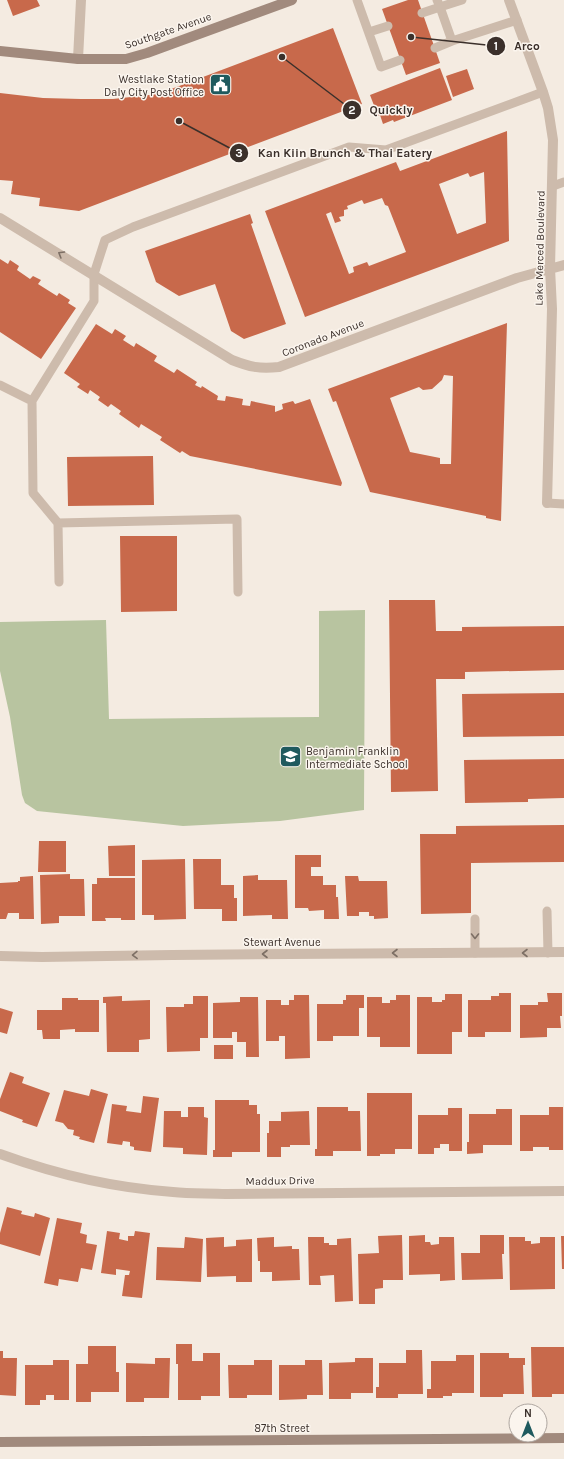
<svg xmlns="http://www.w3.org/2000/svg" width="564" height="1459" viewBox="0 0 564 1459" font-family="Karla,sans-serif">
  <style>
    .green { fill: #b8c4a0 }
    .building { fill: #c8694b; fill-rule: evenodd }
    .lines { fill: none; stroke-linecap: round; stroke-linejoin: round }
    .lane { stroke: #cdbbac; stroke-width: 9 }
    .street { stroke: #cdbbac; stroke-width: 10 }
    .secondary { stroke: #a18a7d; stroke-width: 10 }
    .oneway { stroke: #7d6f65 }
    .labels { text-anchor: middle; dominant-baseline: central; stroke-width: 3; stroke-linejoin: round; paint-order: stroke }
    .street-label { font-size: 11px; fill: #3b302b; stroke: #fbf5ee }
    .poi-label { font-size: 11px; fill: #3b302b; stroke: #fbf5ee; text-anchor: end }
    .leader { fill: none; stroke: #3b302b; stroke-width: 1.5 }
    .callout-dot { fill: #3b302b; stroke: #fbf5ee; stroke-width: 1.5 }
    .mark-label { font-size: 12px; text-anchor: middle; font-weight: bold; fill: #fff }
    .callout-label { font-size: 12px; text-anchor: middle; font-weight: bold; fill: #3b302b; stroke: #fbf5ee; stroke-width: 3; stroke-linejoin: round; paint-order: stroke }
  </style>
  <rect width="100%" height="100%" fill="#f4ebe1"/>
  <path class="green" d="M365 610 364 810 280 821 183 826 37 811 25 803 22 795 10 717 0 671V622L106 620 109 719 319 717V611Z"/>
  <path class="building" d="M7 0H37L40 6 13 16Z
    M408 0H418L440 63 406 75 382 9Z
    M333 28 362 104 79 211 39 206 40 198 11 194 13 181 0 180V93L43 98 81 99H113L158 94Z
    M440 68 452 100 394 122 393 120 383 124 380 115 378 116 370 95Z
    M467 69 474 89 453 97 446 76Z
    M507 131 509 241 305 317 265 211 396 162 400 171ZM484 172 486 223 457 234 439 184 468 173 470 177ZM382 198 385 205 388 206 406 252 369 266 367 262 353 267 354 272 349 274 326 214 331 212 335 223 341 221 339 217 344 216V210L348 209 347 206 362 200 364 204Z
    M250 214 253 223 251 224 286 324 244 339 231 331 215 284 179 296 156 282 145 251Z
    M0 259 8 264 10 260 19 266 17 270 30 279 33 276 41 280 38 284 57 296 59 293 70 300 68 303 76 308 41 359 0 332Z
    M507 323 501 521 486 518V516L370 492 336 401 333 402 328 389ZM444 375 453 376 451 464H440V458L410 452 390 398 419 387 423 390 432 389 442 380Z
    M96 324 112 334 115 329 126 336 123 340 134 347 136 343 157 356 154 361 174 373 177 369 197 382 195 385 201 388 202 386 218 396 217 400 225 401 226 396 243 399 242 405 250 406 251 401 275 406V412L283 409 282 404 293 401 295 404 310 399 342 483 341 486 190 456 182 451 180 453 160 440 162 437 141 424 139 428 119 414 121 411 111 404 108 407 98 400 100 397 90 390 88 394 77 387 80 384 64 373Z
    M153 456 154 505 68 506 67 457Z
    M120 536H177V611L121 612Z
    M389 600H435L436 631H462V627L564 626V670L465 672V679H436L438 791 391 792Z
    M564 693V736L463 737 462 694Z
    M564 759V798L528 799V802L465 803 464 760Z
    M564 825V862L471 863V913L421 914 420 834H456V826Z
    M39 841H66V872H38Z
    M135 845V876H109L108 846Z
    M295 855H321V867H311V876H323V885H336V897H338L339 919H324V910L309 911 308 908H295Z
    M185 859 186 919 154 920V915H142V860Z
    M193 859H221V885H234V898H237V921H222V909H194Z
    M70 874V879H84L85 916H59V923L41 924 40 875Z
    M258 875V880H287L288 919H272V915L243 916V876Z
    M33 876 34 919H19V913H8L6 919H0V883L18 882V881H20V877Z
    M345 876H358L359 881H387L388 918 374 919V916H369V912H359V916H347Z
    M97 878H135V920H121V918H105L106 921H92V884H97Z
    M499 993H511V1032H485V1037H468V1000H491V996H499Z
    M547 993H562V1016H560L561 1028H547V1037L520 1038V1005H538V1002H548Z
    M445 994H462V1032H452V1054H417V997H432V1002H442V1000H445Z
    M294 995H309L310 1058 285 1059V1036H279V1041H266V1000H281V1005H289V1000H294Z
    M346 995H364V1008H359V1036H333V1041H317V1004H343V1000H346Z
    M396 995H410V1047H380V1037H367V997H382V1003H390V1000H396Z
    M122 996V1001L150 1000V1039L139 1040V1052H107L106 1003H103V997Z
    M193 996H208V1038H200V1051L167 1052 166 1007H184V1004H193Z
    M240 997H258L259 1057H246V1042H237V1032H232V1038H213V1003L240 1002Z
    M62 998H78V1000H99V1032H75V1029L60 1030V1039H43L42 1030H37V1010H62Z
    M0 1008 13 1012 7 1034 0 1032Z
    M214 1045H233V1059H214Z
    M10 1072 24 1077 22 1083 50 1093 37 1127 22 1122 23 1120 0 1111V1099Z
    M91 1089 108 1094 94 1143 79 1139 80 1137 73 1135 74 1130 68 1129 63 1123 55 1121 64 1090 89 1096Z
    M367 1093H412V1149H395V1154H380V1156H367Z
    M143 1096 159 1098 151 1152 134 1150V1147L130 1146V1142L123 1141 122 1145 107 1143 112 1104 127 1106 126 1111 141 1113Z
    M215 1100H249V1105H257V1114H260V1152H232V1157H213V1150H215Z
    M188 1107H204V1117L208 1118 207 1155 183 1154V1148L163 1147 164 1111H181V1117H188Z
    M317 1107H348V1111H360L361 1151H333V1156H315V1149H317Z
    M549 1107H563V1150H549V1147H533V1151H520V1115H549Z
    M448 1108H462V1151H449V1144H440V1148H434V1154H418V1115H448Z
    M496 1109H512V1145H483V1153L467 1154V1142H469V1114H496Z
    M309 1111 310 1145H290V1147H281V1157H267V1133H269V1121H281V1112Z
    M7 1207 22 1211 21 1214 34 1217 35 1213 50 1218 40 1256 0 1244V1233Z
    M57 1218 82 1223 80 1233 87 1235 86 1243 97 1245 92 1270 81 1268 78 1282 59 1279 58 1286 44 1283Z
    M107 1231 120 1233 119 1239 128 1241V1236H134L135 1231 150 1233 142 1298 122 1296 125 1275H129L130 1271 116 1269V1275L101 1273Z
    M402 1235 403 1280H383V1288L375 1289V1304H359L358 1254 379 1253 378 1236Z
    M425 1235V1242H430L431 1245 439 1244V1237H454L455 1280 440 1281V1274L409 1275V1236Z
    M480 1235H504V1254H502L503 1279 462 1280 461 1253H480Z
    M561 1236H564V1269H562Z
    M185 1237 203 1239 201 1282 156 1280 157 1247 184 1248Z
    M224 1237V1247L236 1246V1240L252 1239V1282H236V1276L207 1277 206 1238Z
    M274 1237V1247L292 1246V1249H299L300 1280 272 1281V1272H260V1261H258L257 1238Z
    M308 1237H324V1243H329V1245H337V1239L351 1238 353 1301 335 1302 334 1275 320 1276 321 1285H309Z
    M509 1237H525V1241H531V1244L540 1243V1237H555V1289L510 1290Z
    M176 1344H192V1361H203V1353H220V1396H201V1400H178V1364H176Z
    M88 1346H116V1372H119V1392H91V1402H76V1364H88Z
    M531 1347H564V1394H552V1397H532Z
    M406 1350H422L423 1394H398V1398H376V1387H379V1363H406Z
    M0 1351H3V1358H17L16 1396 0 1395Z
    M480 1353H509V1358H525V1365H523L524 1394H503V1397H480Z
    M456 1355H474V1393H452V1396H443V1398H427V1389H431V1361H456Z
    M155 1358H170L169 1398H144V1402H126V1363L155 1364Z
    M355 1358H373V1393H351V1399H329V1363L355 1362Z
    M53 1360H69V1400H54V1395H46V1400H40V1405H25V1365H53Z
    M254 1360H272V1395H247V1398H229L228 1365H254Z
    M305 1360H322L323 1395H307V1399L279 1400V1365H305Z"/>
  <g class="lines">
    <path class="lane" d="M357 0 381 67 400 60
      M437 0 440 7 462 0
      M422 13 440 7 452 41 435 48
      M369 32 388 26
      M452 41 517 20
      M553 186 564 182
      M0 385 32 401
      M547 503 564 504
      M58 523 237 519 238 592
      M59 582 58 523 33 493 32 401 94 301V274L105 240 133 227 349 147 386 150 543 92
      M547 911 548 953
      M475 919V953"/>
    <path class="street" d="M509 0 543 92 548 108 553 140 550 268 552 309 547 503
      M78 59 81 0
      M0 218 232 360C250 367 259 369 279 367L517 278 564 265
      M0 956 42 957 172 955 564 952
      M0 1154C55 1174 114 1188 173 1192 191 1194 208 1193 226 1194L564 1191"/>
    <path class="secondary" d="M0 51 78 59H126L147 53 292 0
      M0 1442 564 1438"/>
  </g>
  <defs><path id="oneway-chevron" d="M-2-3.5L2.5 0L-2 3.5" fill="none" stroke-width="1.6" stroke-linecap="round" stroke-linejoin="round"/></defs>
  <g class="oneway">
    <use href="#oneway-chevron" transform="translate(61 254) rotate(-149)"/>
    <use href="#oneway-chevron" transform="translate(475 936) rotate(90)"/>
    <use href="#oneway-chevron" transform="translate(395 953) rotate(180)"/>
    <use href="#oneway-chevron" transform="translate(525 953) rotate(180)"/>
    <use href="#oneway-chevron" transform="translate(265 954) rotate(180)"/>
    <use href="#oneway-chevron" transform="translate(135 955) rotate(179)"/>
  </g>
  <defs>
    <symbol id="civic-square" viewBox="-11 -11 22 22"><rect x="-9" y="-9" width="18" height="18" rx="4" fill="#1f5a5e" stroke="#fbf5ee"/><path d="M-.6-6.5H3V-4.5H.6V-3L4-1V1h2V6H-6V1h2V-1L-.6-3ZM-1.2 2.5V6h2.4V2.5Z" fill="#fff"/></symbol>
    <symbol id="school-square" viewBox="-11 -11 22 22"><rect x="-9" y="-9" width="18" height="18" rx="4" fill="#1f5a5e" stroke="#fbf5ee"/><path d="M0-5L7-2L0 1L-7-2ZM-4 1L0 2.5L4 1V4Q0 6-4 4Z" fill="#fff"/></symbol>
  </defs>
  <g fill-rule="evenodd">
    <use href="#civic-square" x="208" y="72" width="25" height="25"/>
    <use href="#school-square" x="278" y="744" width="25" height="25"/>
  </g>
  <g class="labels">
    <g class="street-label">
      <text transform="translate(168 31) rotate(-19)">Southgate Avenue</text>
      <text transform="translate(540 248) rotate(-89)">Lake Merced Boulevard</text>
      <text transform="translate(323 338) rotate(-21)">Coronado Avenue</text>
      <text x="282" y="942">Stewart Avenue</text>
      <text transform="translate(280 1181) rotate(-1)">Maddux Drive</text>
      <text x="282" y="1428">87th Street</text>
    </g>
    <g class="poi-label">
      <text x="204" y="79">Westlake Station<tspan x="204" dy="13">Daly City Post Office</tspan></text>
      <text x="306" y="751" text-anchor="start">Benjamin Franklin<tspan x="306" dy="13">Intermediate School</tspan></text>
    </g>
  </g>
  <path class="leader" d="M411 37L496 46M282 57L352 110M179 121L239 153"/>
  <g class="callout-dot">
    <circle cx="411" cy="37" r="4"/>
    <circle cx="282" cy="57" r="4"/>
    <circle cx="179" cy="121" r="4"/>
    <circle cx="496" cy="46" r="10"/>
    <circle cx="352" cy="110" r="10"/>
    <circle cx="239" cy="153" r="10"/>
  </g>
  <g class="mark-label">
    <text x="496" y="50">1</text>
    <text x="352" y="114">2</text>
    <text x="239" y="157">3</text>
  </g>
  <g class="callout-label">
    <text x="527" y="50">Arco</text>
    <text x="391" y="114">Quickly</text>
    <text x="345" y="157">Kan Kiin Brunch &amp; Thai Eatery</text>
  </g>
  <g transform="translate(528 1423)"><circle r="19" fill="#fbf5ee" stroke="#aea6a0"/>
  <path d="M0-3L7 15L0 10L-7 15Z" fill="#1f5a5e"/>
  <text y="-6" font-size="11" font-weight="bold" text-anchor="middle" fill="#3b302b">N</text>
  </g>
</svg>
